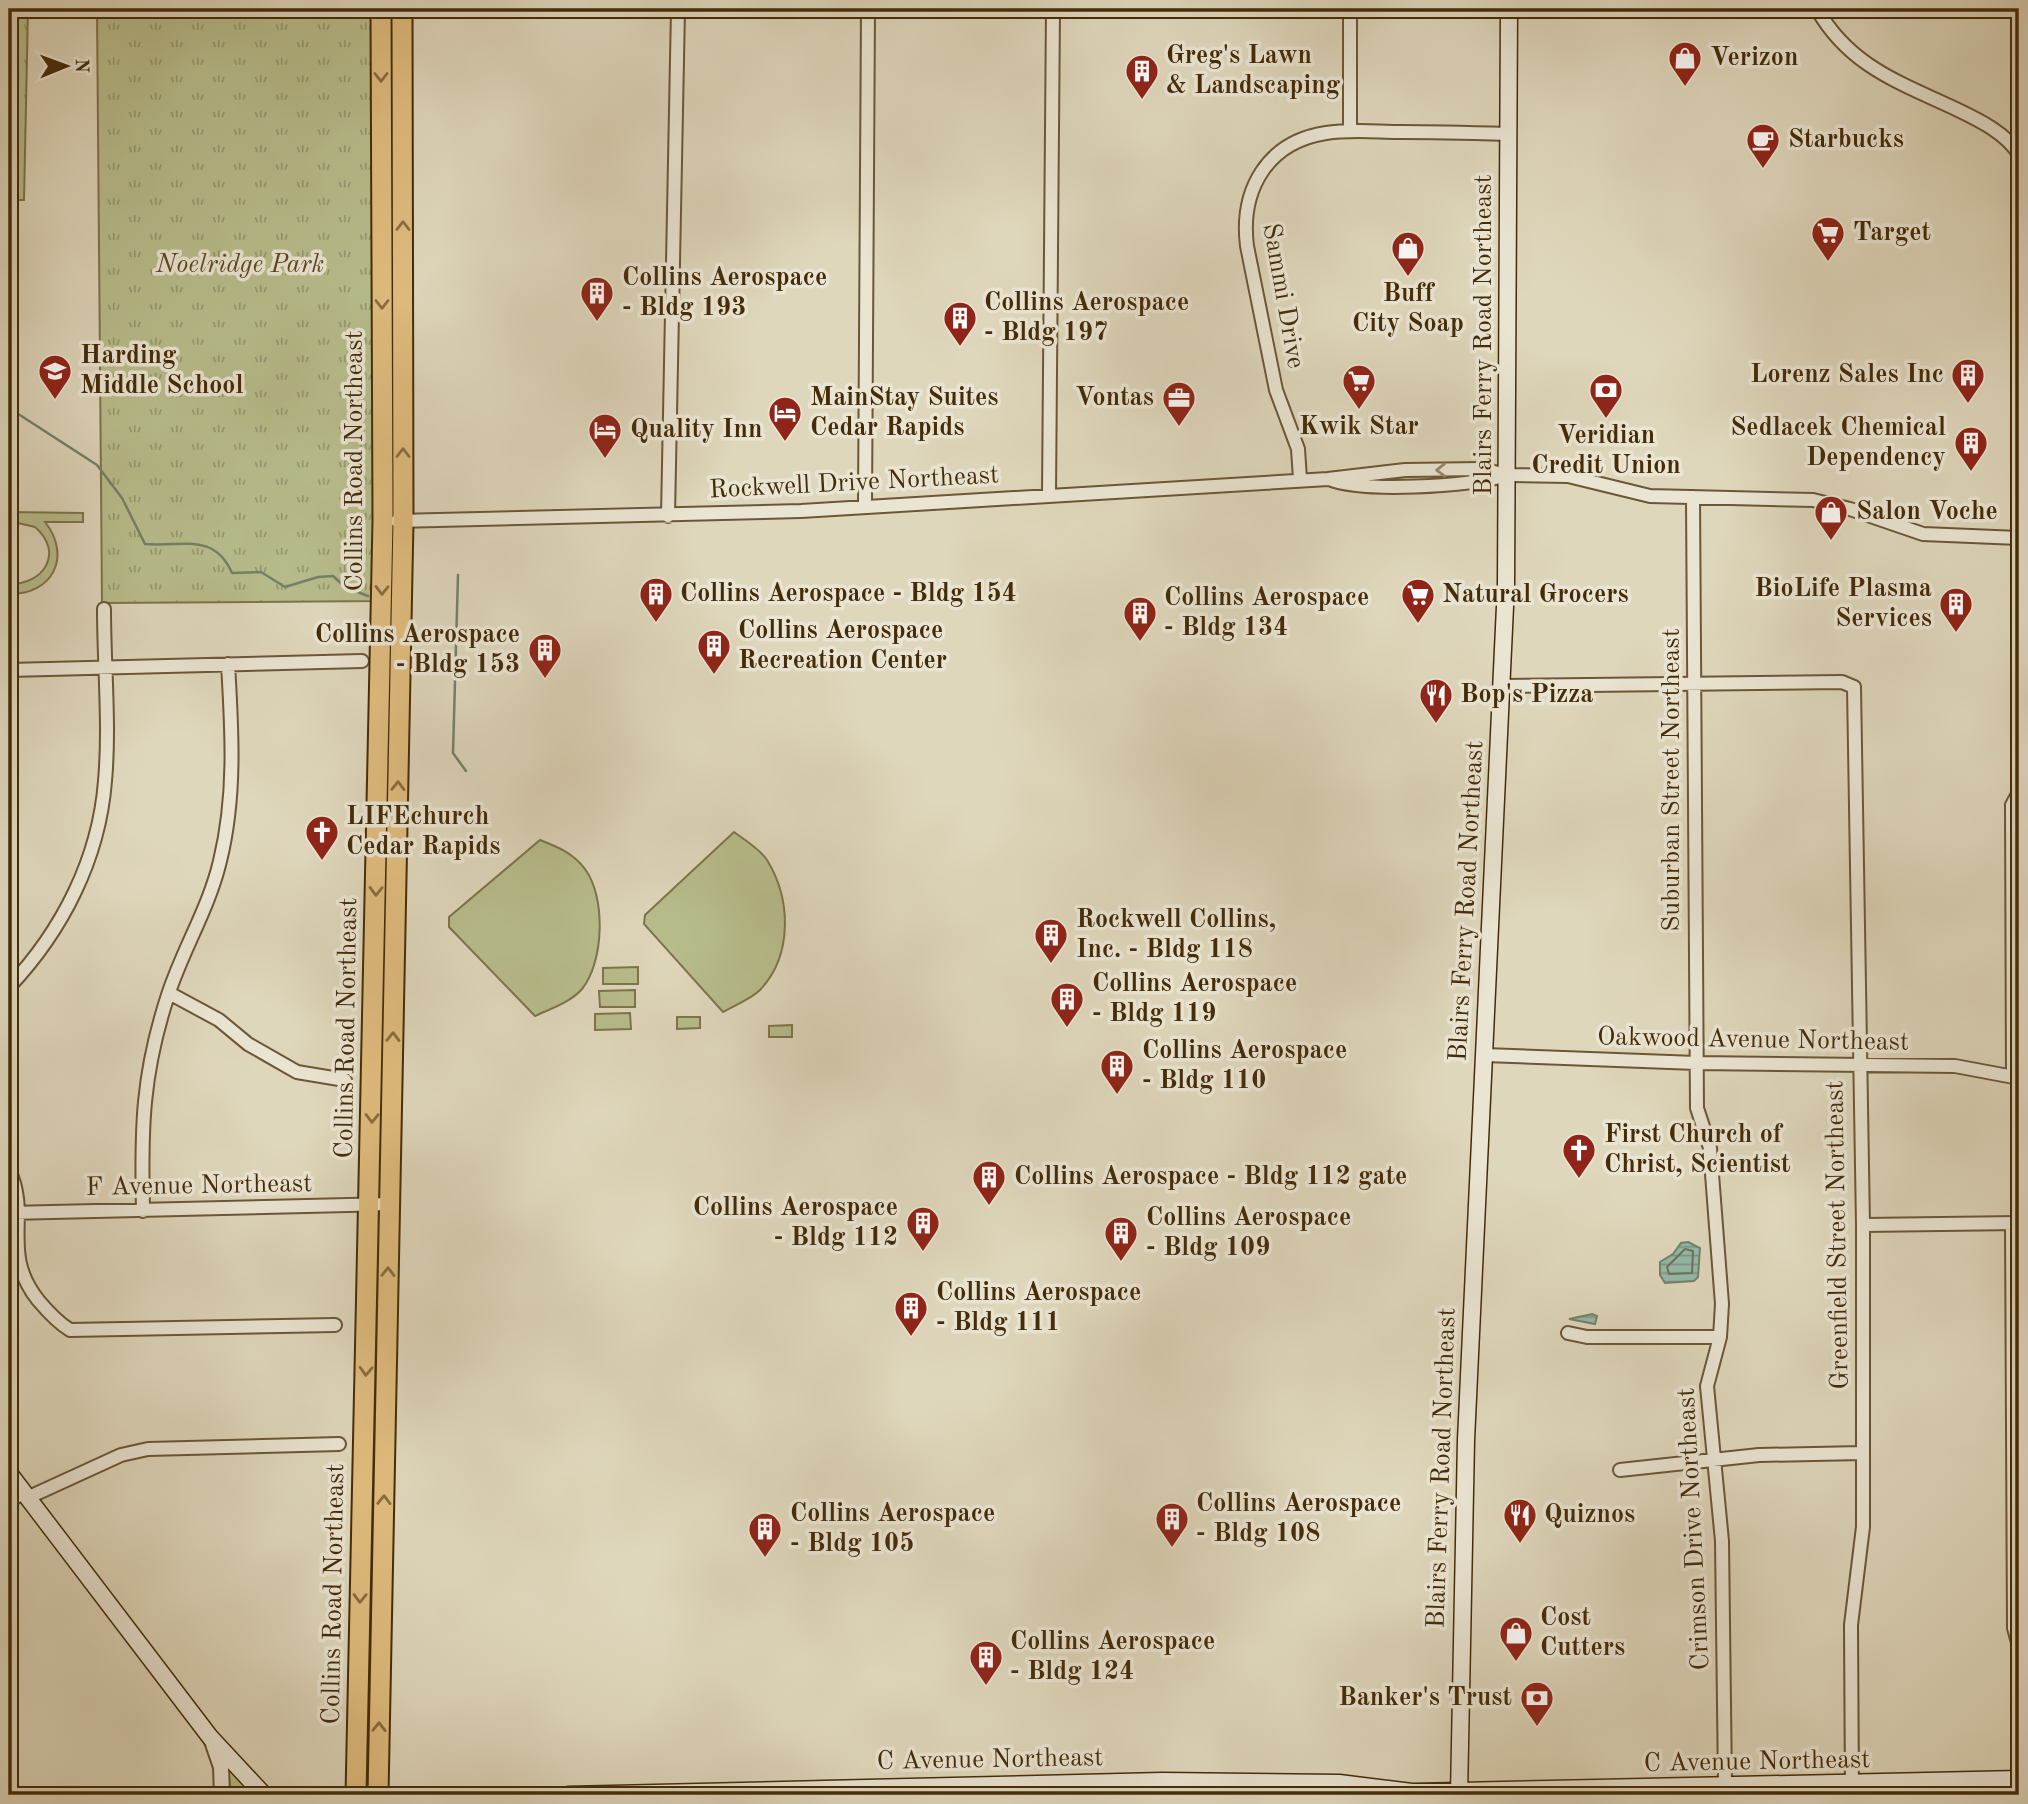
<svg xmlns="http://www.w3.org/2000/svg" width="2028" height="1804" viewBox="0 0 2028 1804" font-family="'Old Standard TT',serif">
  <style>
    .green { fill: #b8bd8c; stroke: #7e744a; stroke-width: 2 }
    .park { fill: url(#park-tufts); stroke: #7e744a; stroke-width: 2 }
    .water { fill: url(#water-rules); stroke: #75816a; stroke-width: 2 }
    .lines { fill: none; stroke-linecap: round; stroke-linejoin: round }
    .shore { stroke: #6c735a; stroke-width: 2 }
    .stream { stroke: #75816a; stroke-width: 2.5 }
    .minor-casing { stroke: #6b5736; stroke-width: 16 }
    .tertiary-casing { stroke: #6b5736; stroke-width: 18 }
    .secondary-casing { stroke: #442c09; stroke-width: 19 }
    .trunk-casing { stroke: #442c09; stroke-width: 23 }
    .minor { stroke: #eae5d3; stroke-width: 12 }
    .tertiary { stroke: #eae5d3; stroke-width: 14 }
    .secondary { stroke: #eae5d3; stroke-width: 16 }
    .trunk { stroke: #e0bc7e; stroke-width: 19 }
    .oneway { stroke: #8a6d3e }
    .oneway2 { stroke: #97886e }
    .labels { text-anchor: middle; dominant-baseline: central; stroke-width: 7; stroke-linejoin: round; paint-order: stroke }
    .poi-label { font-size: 26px; font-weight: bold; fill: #442c09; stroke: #eae5d3; text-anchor: start }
    .park-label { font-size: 26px; font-style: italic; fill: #5b4923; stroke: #eae5d3 }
    .street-label { font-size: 26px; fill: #442c09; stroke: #eae5d3 }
  </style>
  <defs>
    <pattern id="park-tufts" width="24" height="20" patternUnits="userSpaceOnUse" patternTransform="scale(1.75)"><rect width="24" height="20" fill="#b8bd8c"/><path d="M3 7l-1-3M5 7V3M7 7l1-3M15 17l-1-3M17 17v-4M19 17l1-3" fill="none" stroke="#979a71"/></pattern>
    <pattern id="water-rules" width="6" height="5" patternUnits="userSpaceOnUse" patternTransform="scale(1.75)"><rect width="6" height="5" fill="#95baaa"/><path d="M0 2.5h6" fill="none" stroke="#7b9789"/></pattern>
  </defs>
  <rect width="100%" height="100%" fill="#dfd7bc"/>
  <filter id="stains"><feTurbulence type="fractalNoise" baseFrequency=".00286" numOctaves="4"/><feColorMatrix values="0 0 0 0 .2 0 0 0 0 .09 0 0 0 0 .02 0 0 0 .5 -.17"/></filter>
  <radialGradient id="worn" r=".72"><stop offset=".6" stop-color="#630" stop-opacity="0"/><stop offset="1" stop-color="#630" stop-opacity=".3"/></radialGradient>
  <path class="green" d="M9 512 83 513V522H45C72 556 53 595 9 594V584C43 585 65 553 35 527L9 521Z
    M734 832C745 840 760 849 767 860 791 899 793 955 760 990 751 999 735 1005 723 1012L644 924 645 915Z
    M540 840C558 847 573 853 585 869 606 897 604 962 582 989 571 1002 550 1009 535 1016L449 927V917Z
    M638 967V984H603V968Z
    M635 990V1007H600L599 991Z
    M630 1013 631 1029 595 1030V1014Z
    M677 1017H700V1028L677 1029Z
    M792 1025V1037H769V1026Z
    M227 1762 256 1795H231Z"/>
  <path class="park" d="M9 9H28L24 200H9Z
    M97 9H381V601L102 603Z"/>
  <path class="water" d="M1688 1242 1700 1248 1698 1277 1694 1281 1665 1283 1660 1275V1262L1673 1254 1681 1243Z
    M1592 1314 1597 1316 1595 1324 1569 1319Z"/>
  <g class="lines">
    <path class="shore" d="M1685 1249 1693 1251 1692 1273 1669 1274 1667 1267Z"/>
    <path class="stream" d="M9 408 97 465 122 498 145 544C183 547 214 532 232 573L261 572 285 587 318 577 333 576 345 587 368 596
      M458 575 453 753 466 771"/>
    <defs>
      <path id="minor" d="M1817 9C1850 67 1901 83 1958 110 1981 121 2005 133 2019 154
        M1350 131V9
        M1300 479 1298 449 1276 390 1247 246C1240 190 1267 142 1326 133 1351 129 1377 132 1402 132 1437 132 1473 133 1509 134
        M1329 479C1364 493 1466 486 1504 476
        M1049 494 1053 9
        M1693 497 1697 1108 1710 1148 1722 1304 1720 1337 1707 1386 1722 1541 1725 1786
        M865 506 868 9
        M668 516 678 9
        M397 521 801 511 1328 479 1405 470 1481 469 1508 475 1568 476 1650 496 1813 500 1850 509 1923 534 2019 538
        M9 670 362 661
        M1502 686 1842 682 1854 687 1863 1225V1527L1851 1625 1852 1795
        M9 987C62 931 99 859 105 781 110 725 104 666 104 609
        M169 993 219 1020 248 1044 297 1072 345 1080
        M1485 1055 1696 1063 1955 1066 2019 1078
        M2013 1077 2012 805 2019 792
        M9 1170C31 1217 0 1252 38 1300 48 1312 57 1322 70 1330L335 1325
        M143 1211C141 1129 142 1074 168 995 183 949 209 908 220 861 236 796 232 731 228 664
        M9 1213 390 1204
        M2012 1223 2014 1628 2019 1646
        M1863 1225 2019 1223
        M1568 1333 1587 1337H1720
        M1620 1470 1759 1455 1862 1453
        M27 1498 121 1455 148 1449 339 1444
        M9 1502 23 1492"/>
      <path id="tertiary" d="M212 1741 221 1767 222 1795"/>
      <path id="secondary" d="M9 1473 210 1737 264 1795
        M568 1795 1162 1781 1339 1783 1412 1792 2019 1779
        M1459 1795 1466 1440 1506 585 1509 9"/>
      <path id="trunk" d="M356 1795 383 521 381 9
        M378 1795 403 521 402 9"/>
    </defs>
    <use href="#minor" class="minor-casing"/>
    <use href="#tertiary" class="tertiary-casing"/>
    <use href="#secondary" class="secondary-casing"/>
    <use href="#trunk" class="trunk-casing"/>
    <use href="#minor" class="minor"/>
    <use href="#tertiary" class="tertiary"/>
    <use href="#secondary" class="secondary"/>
    <use href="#trunk" class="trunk"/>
  </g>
  <defs><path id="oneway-chevron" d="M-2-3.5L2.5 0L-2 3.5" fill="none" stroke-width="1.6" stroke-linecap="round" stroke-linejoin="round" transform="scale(1.75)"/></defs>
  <g class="oneway">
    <use href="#oneway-chevron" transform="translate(381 77) rotate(90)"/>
    <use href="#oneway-chevron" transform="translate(403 226) rotate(-90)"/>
    <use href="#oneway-chevron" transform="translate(382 304) rotate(90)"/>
    <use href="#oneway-chevron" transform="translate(403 453) rotate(-90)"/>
    <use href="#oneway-chevron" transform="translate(382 590) rotate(91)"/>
    <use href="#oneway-chevron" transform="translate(398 786) rotate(-89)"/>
    <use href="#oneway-chevron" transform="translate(376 891) rotate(91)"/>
    <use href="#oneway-chevron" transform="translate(393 1037) rotate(-89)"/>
    <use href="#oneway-chevron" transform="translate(372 1118) rotate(91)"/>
    <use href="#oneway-chevron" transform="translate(388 1272) rotate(-89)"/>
    <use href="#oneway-chevron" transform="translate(366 1371) rotate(92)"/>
    <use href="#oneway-chevron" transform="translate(384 1500) rotate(-89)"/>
    <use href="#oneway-chevron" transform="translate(360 1598) rotate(91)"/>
    <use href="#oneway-chevron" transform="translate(379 1727) rotate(-89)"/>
  </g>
  <use class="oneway2" href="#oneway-chevron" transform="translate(1441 470) rotate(179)"/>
  <defs>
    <symbol id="shop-pin" viewBox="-11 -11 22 30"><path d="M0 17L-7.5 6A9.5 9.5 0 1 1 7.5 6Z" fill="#8f2418" stroke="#eae5d3"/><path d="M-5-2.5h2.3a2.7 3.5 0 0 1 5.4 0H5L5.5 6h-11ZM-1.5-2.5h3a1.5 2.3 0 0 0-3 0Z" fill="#fff"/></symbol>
    <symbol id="building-pin" viewBox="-11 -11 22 30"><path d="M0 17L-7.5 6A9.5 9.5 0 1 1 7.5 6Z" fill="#8f2418" stroke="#eae5d3"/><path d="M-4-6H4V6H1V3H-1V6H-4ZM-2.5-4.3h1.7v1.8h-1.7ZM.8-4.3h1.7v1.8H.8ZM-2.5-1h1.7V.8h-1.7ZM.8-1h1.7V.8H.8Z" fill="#fff"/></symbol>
    <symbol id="cafe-pin" viewBox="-11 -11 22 30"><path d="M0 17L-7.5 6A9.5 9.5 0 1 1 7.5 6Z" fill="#8f2418" stroke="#eae5d3"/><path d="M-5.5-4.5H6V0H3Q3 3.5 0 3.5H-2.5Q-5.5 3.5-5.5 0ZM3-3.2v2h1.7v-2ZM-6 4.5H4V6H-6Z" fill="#fff"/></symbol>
    <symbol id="supermarket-pin" viewBox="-11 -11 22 30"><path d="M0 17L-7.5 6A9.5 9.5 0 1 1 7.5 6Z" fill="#8f2418" stroke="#eae5d3"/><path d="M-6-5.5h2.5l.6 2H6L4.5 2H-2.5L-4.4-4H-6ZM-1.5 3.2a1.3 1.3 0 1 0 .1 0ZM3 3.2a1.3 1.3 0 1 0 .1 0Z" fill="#fff"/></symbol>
    <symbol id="school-pin" viewBox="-11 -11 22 30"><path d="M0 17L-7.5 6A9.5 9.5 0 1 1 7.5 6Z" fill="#8f2418" stroke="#eae5d3"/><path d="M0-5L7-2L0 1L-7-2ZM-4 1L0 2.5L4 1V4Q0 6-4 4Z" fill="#fff"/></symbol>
    <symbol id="bank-pin" viewBox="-11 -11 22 30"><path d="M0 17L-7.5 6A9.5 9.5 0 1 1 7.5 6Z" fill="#8f2418" stroke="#eae5d3"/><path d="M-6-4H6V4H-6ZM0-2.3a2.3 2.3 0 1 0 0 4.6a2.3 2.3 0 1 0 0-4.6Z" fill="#fff"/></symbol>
    <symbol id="office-pin" viewBox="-11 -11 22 30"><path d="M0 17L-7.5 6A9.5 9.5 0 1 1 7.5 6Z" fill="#8f2418" stroke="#eae5d3"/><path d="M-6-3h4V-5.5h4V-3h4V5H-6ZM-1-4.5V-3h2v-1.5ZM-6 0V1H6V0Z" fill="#fff"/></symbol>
    <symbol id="hotel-pin" viewBox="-11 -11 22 30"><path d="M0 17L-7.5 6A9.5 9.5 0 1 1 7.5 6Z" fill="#8f2418" stroke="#eae5d3"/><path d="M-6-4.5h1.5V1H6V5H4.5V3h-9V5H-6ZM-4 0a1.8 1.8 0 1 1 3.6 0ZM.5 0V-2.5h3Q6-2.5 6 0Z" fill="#fff"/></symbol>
    <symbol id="restaurant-pin" viewBox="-11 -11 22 30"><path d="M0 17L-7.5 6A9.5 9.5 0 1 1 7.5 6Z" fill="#8f2418" stroke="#eae5d3"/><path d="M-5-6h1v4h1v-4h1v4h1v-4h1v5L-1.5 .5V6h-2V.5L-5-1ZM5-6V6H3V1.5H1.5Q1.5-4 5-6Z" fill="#fff"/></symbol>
    <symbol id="church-pin" viewBox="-11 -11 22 30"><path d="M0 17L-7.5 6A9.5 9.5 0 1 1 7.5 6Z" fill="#8f2418" stroke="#eae5d3"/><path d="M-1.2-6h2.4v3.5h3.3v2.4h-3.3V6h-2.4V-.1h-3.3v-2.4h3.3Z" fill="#fff"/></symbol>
  </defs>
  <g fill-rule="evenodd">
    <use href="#shop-pin" x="1666" y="39" width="38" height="52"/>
    <use href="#building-pin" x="1123" y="52" width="38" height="52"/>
    <use href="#cafe-pin" x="1744" y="121" width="38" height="52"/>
    <use href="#supermarket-pin" x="1809" y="214" width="38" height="52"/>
    <use href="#shop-pin" x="1389" y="229" width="38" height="52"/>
    <use href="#building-pin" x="578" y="274" width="38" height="52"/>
    <use href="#building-pin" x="941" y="299" width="38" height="52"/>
    <use href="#school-pin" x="36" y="352" width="38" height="52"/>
    <use href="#building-pin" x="1949" y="356" width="38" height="52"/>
    <use href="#supermarket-pin" x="1340" y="362" width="38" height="52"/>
    <use href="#bank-pin" x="1587" y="371" width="38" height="52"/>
    <use href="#office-pin" x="1160" y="379" width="38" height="52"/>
    <use href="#hotel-pin" x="766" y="394" width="38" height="52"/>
    <use href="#hotel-pin" x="586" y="411" width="38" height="52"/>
    <use href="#building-pin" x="1952" y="424" width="38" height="52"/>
    <use href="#shop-pin" x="1812" y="493" width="38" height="52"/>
    <use href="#building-pin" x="637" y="575" width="38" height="52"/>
    <use href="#supermarket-pin" x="1399" y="576" width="38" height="52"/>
    <use href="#building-pin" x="1937" y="585" width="38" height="52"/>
    <use href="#building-pin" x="1121" y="594" width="38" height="52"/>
    <use href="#building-pin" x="695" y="627" width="38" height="52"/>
    <use href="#building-pin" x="526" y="631" width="38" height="52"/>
    <use href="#restaurant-pin" x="1417" y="676" width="38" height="52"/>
    <use href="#church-pin" x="303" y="813" width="38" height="52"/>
    <use href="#building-pin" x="1032" y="916" width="38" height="52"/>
    <use href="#building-pin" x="1048" y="980" width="38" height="52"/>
    <use href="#building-pin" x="1098" y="1047" width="38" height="52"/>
    <use href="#church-pin" x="1560" y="1131" width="38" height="52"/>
    <use href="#building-pin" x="970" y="1158" width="38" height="52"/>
    <use href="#building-pin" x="904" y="1204" width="38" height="52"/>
    <use href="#building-pin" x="1102" y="1214" width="38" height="52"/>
    <use href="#building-pin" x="892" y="1289" width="38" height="52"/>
    <use href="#restaurant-pin" x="1501" y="1496" width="38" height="52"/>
    <use href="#building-pin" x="1153" y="1500" width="38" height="52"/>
    <use href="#building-pin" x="746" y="1510" width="38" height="52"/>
    <use href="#shop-pin" x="1497" y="1614" width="38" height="52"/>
    <use href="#building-pin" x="967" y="1638" width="38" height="52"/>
    <use href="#bank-pin" x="1518" y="1679" width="38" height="52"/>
  </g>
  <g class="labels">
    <g class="poi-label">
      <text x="1166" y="56">Greg's Lawn<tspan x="1166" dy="30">&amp; Landscaping</tspan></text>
      <text x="1710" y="58">Verizon</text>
      <text x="1788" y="140">Starbucks</text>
      <text x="1853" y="233">Target</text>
      <text x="622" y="278">Collins Aerospace<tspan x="622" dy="30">- Bldg 193</tspan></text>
      <text x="1408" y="294" text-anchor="middle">Buff<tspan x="1408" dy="30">City Soap</tspan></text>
      <text x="984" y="303">Collins Aerospace<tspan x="984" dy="30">- Bldg 197</tspan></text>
      <text x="80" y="356">Harding<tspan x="80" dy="30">Middle School</tspan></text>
      <text x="1944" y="375" text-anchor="end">Lorenz Sales Inc</text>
      <text x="810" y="398">MainStay Suites<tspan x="810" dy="30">Cedar Rapids</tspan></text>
      <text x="1154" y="398" text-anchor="end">Vontas</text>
      <text x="1359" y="427" text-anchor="middle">Kwik Star</text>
      <text x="1946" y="428" text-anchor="end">Sedlacek Chemical<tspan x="1946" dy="30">Dependency</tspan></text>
      <text x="630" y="430">Quality Inn</text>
      <text x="1606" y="436" text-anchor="middle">Veridian<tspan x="1606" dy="30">Credit Union</tspan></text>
      <text x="1856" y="512">Salon Voche</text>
      <text x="1932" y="589" text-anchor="end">BioLife Plasma<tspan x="1932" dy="30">Services</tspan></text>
      <text x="680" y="594">Collins Aerospace - Bldg 154</text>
      <text x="1442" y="595">Natural Grocers</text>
      <text x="1164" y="598">Collins Aerospace<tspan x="1164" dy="30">- Bldg 134</tspan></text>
      <text x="738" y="631">Collins Aerospace<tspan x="738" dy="30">Recreation Center</tspan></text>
      <text x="520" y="635" text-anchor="end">Collins Aerospace<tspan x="520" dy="30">- Bldg 153</tspan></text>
      <text x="1460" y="695">Bop's Pizza</text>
      <text x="346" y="817">LIFEchurch<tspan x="346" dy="30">Cedar Rapids</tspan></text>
      <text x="1076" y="920">Rockwell Collins,<tspan x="1076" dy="30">Inc. - Bldg 118</tspan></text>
      <text x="1092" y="984">Collins Aerospace<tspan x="1092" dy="30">- Bldg 119</tspan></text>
      <text x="1142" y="1051">Collins Aerospace<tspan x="1142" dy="30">- Bldg 110</tspan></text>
      <text x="1604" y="1135">First Church of<tspan x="1604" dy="30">Christ, Scientist</tspan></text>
      <text x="1014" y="1177">Collins Aerospace - Bldg 112 gate</text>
      <text x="898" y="1208" text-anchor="end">Collins Aerospace<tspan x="898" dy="30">- Bldg 112</tspan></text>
      <text x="1146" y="1218">Collins Aerospace<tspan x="1146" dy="30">- Bldg 109</tspan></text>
      <text x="936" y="1293">Collins Aerospace<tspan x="936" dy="30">- Bldg 111</tspan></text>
      <text x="1196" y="1504">Collins Aerospace<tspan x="1196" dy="30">- Bldg 108</tspan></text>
      <text x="790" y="1514">Collins Aerospace<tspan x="790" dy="30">- Bldg 105</tspan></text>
      <text x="1544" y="1515">Quiznos</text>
      <text x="1540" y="1618">Cost<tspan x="1540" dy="30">Cutters</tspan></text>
      <text x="1010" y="1642">Collins Aerospace<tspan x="1010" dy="30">- Bldg 124</tspan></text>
      <text x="1512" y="1698" text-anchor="end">Banker's Trust</text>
    </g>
    <g class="park-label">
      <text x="240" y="265">Noelridge Park</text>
    </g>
    <g class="street-label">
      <text transform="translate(1283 296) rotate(80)">Sammi Drive</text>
      <text transform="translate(1484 335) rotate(-90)">Blairs Ferry Road Northeast</text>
      <text transform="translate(355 461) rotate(-90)">Collins Road Northeast</text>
      <text transform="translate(854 483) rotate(-3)">Rockwell Drive Northeast</text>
      <text transform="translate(1672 780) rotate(-90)">Suburban Street Northeast</text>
      <text transform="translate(1467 901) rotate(-87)">Blairs Ferry Road Northeast</text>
      <text transform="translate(347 1028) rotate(-89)">Collins Road Northeast</text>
      <text transform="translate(1753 1040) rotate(1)">Oakwood Avenue Northeast</text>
      <text transform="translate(199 1186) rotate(-1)">F Avenue Northeast</text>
      <text transform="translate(1838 1235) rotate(-91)">Greenfield Street Northeast</text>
      <text transform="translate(1442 1468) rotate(-88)">Blairs Ferry Road Northeast</text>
      <text transform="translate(1694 1529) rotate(-93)">Crimson Drive Northeast</text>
      <text transform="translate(334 1594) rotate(-89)">Collins Road Northeast</text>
      <text transform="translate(990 1760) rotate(-1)">C Avenue Northeast</text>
      <text transform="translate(1757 1762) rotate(-1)">C Avenue Northeast</text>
    </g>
  </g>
  <rect width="2028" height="1804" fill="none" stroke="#dfd7bc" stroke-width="35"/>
  <rect x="10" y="10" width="2007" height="1783" fill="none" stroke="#442c09" stroke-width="3.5"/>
  <rect x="18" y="18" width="1993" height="1769" fill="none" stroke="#442c09" stroke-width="2"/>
  <g transform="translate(66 66) rotate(89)" stroke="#eae5d3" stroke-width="5" paint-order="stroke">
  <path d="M0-5L12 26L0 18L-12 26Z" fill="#442c09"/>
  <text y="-10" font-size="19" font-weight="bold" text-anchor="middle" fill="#442c09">N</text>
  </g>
  <rect width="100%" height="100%" filter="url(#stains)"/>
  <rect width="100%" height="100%" fill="url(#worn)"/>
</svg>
